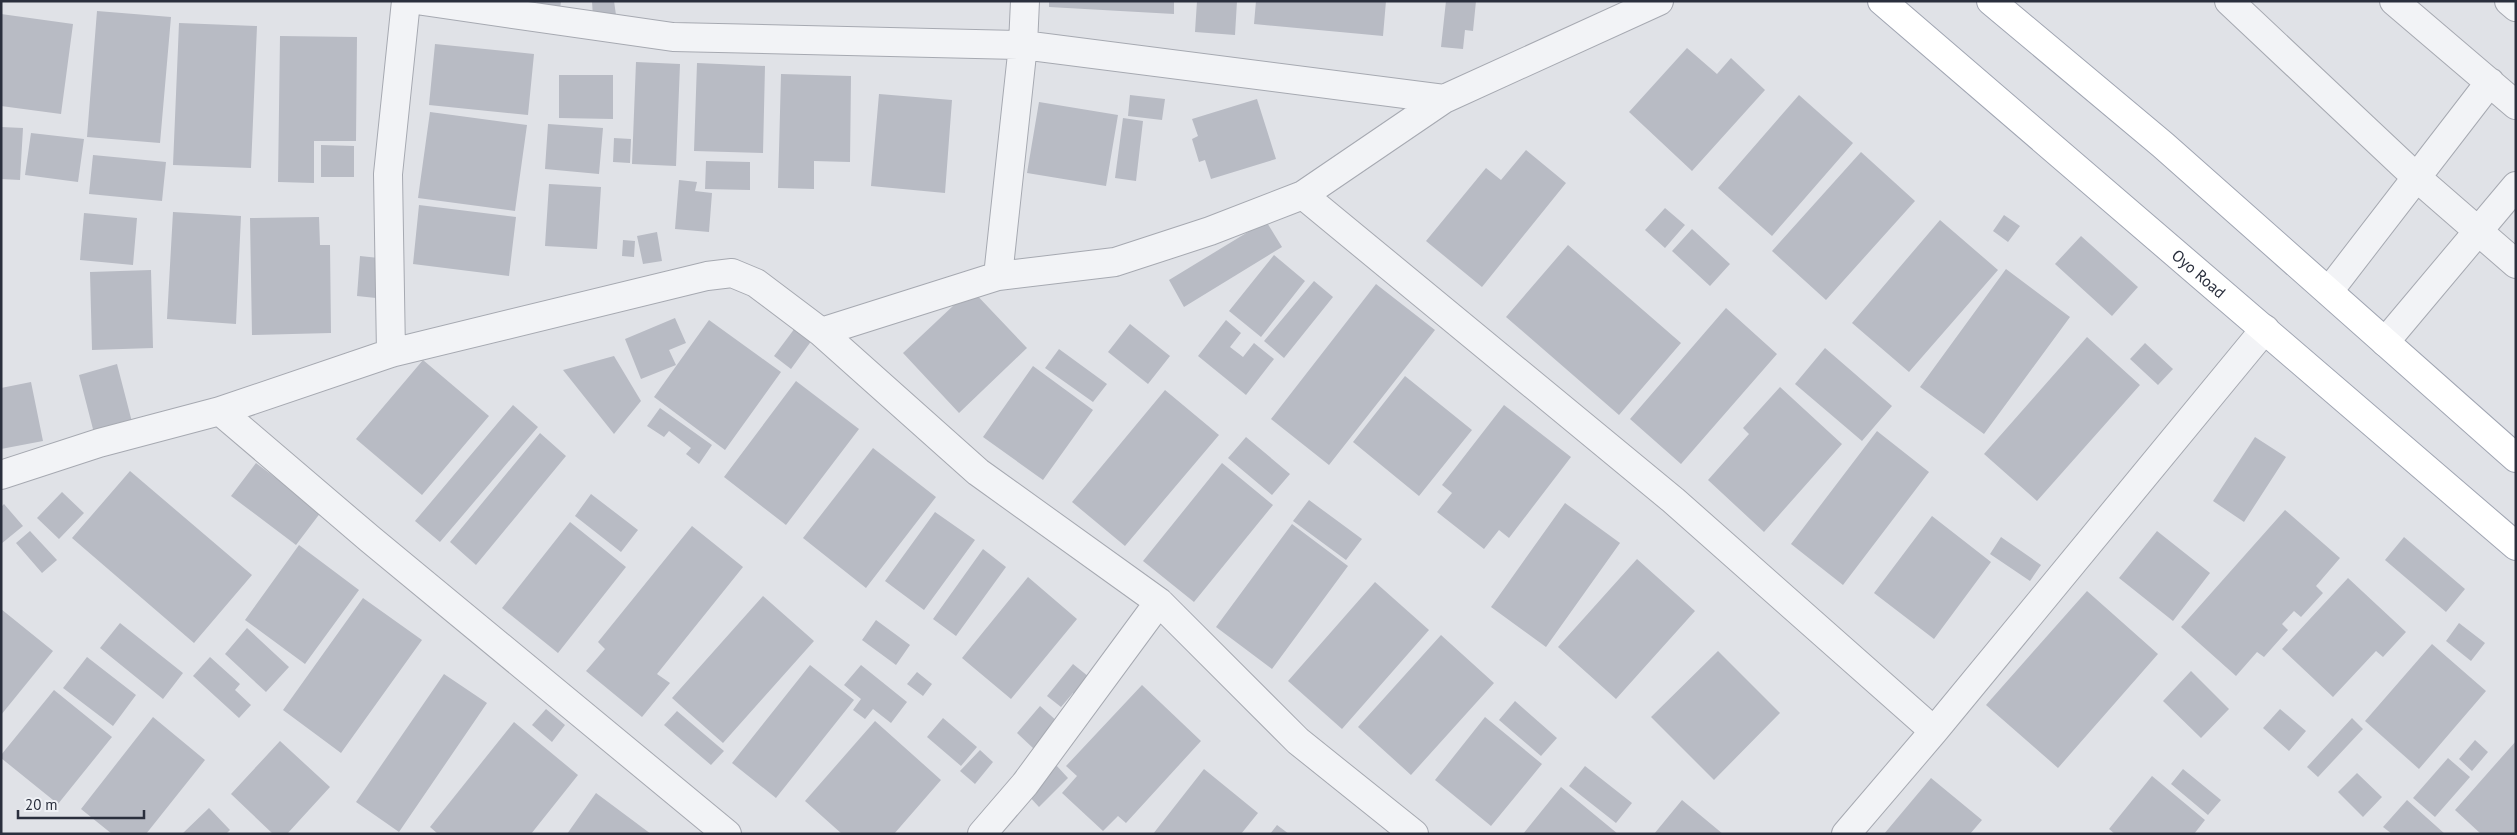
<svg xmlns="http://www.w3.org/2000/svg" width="2517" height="835" viewBox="0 0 2517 835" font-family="'PT Sans',sans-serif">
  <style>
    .building { fill: #b8bbc4 }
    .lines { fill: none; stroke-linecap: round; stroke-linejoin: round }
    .minor-casing { stroke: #a6a9b1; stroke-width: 30 }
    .major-casing { stroke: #a0a5b2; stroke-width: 30 }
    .minor { stroke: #f2f3f6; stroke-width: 28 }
    .major { stroke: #fff; stroke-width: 28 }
    .labels { text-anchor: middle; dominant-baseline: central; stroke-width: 5; stroke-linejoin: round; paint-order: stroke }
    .street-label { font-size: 16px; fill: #2a2f3d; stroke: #eff1f5 }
  </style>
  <rect width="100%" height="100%" fill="#e0e2e7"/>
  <path class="building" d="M537 1H561L560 10 537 8Z
    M592 1H614L616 15 593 18Z
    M1049 1H1174V14L1049 7Z
    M1197 1H1237L1235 35 1195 32Z
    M1256 1H1386L1383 36 1254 24Z
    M1446 1H1476L1473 31 1465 30 1463 49 1441 47Z
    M97 11 171 17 160 143 87 137Z
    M1 14 73 24 61 114 1 106Z
    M179 23 257 26 251 168 173 165Z
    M280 36 357 37 356 141H314V183L278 182Z
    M435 44 534 54 528 115 429 105Z
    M1687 48 1717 74 1731 58 1765 90 1692 171 1629 112Z
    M636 62 680 64 676 166 632 164Z
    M697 63 765 66 763 153 694 151Z
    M781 74 851 76 850 162 814 161V189L778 188Z
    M559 75H613V119L559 118Z
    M879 94 952 100 945 193 871 186Z
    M1130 95 1165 99 1162 120 1128 116Z
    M1799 95 1853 143 1772 236 1718 188Z
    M1257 99 1276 159 1211 179 1205 160 1199 162 1192 139 1198 136 1192 119Z
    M1039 102 1118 115 1106 186 1027 173Z
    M430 112 527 125 515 211 418 198Z
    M1123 118 1143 121 1136 181 1115 178Z
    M548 124 603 128 599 174 545 169Z
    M1 127 23 128 20 180 1 179Z
    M31 133 84 139 78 182 25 175Z
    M614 138 631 139 630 163 613 162Z
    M321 145 354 146V177H321Z
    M1526 150 1566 183 1482 287 1426 241 1486 168 1501 180Z
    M1861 152 1915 201 1826 300 1772 251Z
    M93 155 166 162 162 201 89 194Z
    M706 161 750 162V190L705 189Z
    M679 180 697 182 695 191 712 193 709 232 675 229Z
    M549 184 601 187 597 249 545 246Z
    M419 205 516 217 509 276 413 264Z
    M1665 208 1685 225 1665 248 1645 230Z
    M173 212 241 216 236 324 167 319Z
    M84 213 137 218 133 265 80 260Z
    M2004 215 2020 226 2008 242 1993 231Z
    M319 217 320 245H330L331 333 252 335 250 218Z
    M1940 220 1998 270 1909 372 1852 323Z
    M1266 221 1282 247 1184 307 1169 280Z
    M1692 229 1730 264 1710 286 1672 251Z
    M657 232 662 261 643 264 637 236Z
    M2081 236 2138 287 2112 316 2055 264Z
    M623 240 635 241 634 257 622 256Z
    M1568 245 1681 343 1619 415 1506 317Z
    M1274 255 1305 281 1261 337 1229 311Z
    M360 256 379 258 376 298 357 296Z
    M2006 269 2070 317 1984 434 1920 387Z
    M151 270 153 348 92 350 90 272Z
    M1314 281 1333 297 1284 358 1264 341Z
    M1376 284 1435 330 1329 465 1271 419Z
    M971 289 1027 348 959 413 903 353Z
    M1726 308 1777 354 1681 464 1630 419Z
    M675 318 686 343 669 350 676 365 641 379 625 339Z
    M709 320 781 372 725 450 654 397Z
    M1226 320 1241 333 1230 347 1243 357 1254 343 1274 359 1246 395 1198 356Z
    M1130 324 1170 356 1148 384 1108 352Z
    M795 328 812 340 791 369 774 356Z
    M2087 337 2140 385 2037 501 1984 454Z
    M2145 343 2173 369 2158 385 2130 359Z
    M1825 348 1892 406 1862 441 1795 384Z
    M1059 349 1107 384 1093 402 1045 368Z
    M614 356 641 401 614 434 563 370Z
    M423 360 489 416 422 495 356 439Z
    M117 364 132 422 94 433 79 375Z
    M1033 366 1093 410 1043 480 983 437Z
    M1405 376 1472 430 1419 496 1353 442Z
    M796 381 859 429 786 525 724 477Z
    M31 382 43 441 1 449V388Z
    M1780 387 1842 444 1764 532 1708 480 1749 434 1743 428Z
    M1165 390 1219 435 1125 546 1072 502Z
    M513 405 538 427 440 542 415 521Z
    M1504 405 1571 457 1509 538 1499 530 1484 549 1437 512 1452 493 1442 485Z
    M660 408 712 445 699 464 686 454 691 448 669 431 664 437 647 426Z
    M1877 431 1929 472 1843 585 1791 544Z
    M540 433 566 456 476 565 450 542Z
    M1246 437 1290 474 1272 495 1228 458Z
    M2255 437 2286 457 2244 522 2213 501Z
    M873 448 936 497 866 588 803 538Z
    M256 463 321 512 296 545 231 496Z
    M1222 463 1273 505 1194 602 1143 561Z
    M130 471 252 575 194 643 72 538Z
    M62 492 84 513 59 539 37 518Z
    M591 494 638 530 621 552 575 516Z
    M1309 500 1362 539 1346 560 1293 521Z
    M1565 503 1620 543 1546 647 1491 607Z
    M4 504 23 526 1 544V507Z
    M2285 510 2340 558 2316 586 2323 593 2301 617 2294 611 2282 624 2288 630 2264 657 2257 652 2236 676 2181 627Z
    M935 512 975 540 924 610 885 581Z
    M1932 516 1991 562 1934 639 1874 593Z
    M570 522 626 567 558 653 502 608Z
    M1292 524 1348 566 1272 669 1216 627Z
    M692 526 743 567 657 674 670 683 642 717 586 671 605 649 598 642Z
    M30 531 57 560 42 573 16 543Z
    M2157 531 2210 573 2173 621 2119 578Z
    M2001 537 2041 565 2030 581 1990 554Z
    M2404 537 2465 589 2446 612 2385 560Z
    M299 545 359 590 305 664 245 620Z
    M983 549 1006 567 956 636 933 619Z
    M1637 559 1695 611 1616 699 1558 647Z
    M1028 577 1077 619 1011 699 962 658Z
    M2348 578 2406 632 2383 657 2376 651 2333 697 2282 649Z
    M1375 582 1429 630 1342 729 1288 681Z
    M2087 591 2158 654 2058 768 1986 705Z
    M763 596 814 641 723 743 672 698Z
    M363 598 422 640 341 753 283 710Z
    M1 609 53 651 1 715Z
    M876 620 910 645 896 665 862 640Z
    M120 623 183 673 163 699 100 648Z
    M2459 623 2485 643 2471 661 2446 641Z
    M247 628 289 667 266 692 225 654Z
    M1441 635 1494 683 1411 775 1358 727Z
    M2432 644 2486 691 2419 769 2365 721Z
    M1718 651 1780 713 1714 780 1651 717Z
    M87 657 136 695 113 726 63 688Z
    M210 657 240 684 235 690 251 705 239 718 193 676Z
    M1073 664 1094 681 1080 699 1073 693 1061 707 1047 696Z
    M810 665 854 700 776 798 732 763Z
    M861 665 907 702 891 723 873 709 865 719 853 710 861 699 844 685Z
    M2191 671 2229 709 2201 738 2163 701Z
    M917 672 932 684 923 696 907 684Z
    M444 674 487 703 399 832 356 802Z
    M1142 685 1201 741 1126 823 1118 816 1103 831 1062 793 1077 776 1066 766Z
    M54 690 112 737 58 804 1 758V755Z
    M1515 701 1557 738 1541 756 1499 720Z
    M1040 706 1058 722 1034 749 1017 733Z
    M546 709 565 725 552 742 532 725Z
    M2280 709 2306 731 2289 751 2263 728Z
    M677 711 724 751 711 765 664 725Z
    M153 717 205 760 146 834H112L81 809Z
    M1485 717 1542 764 1491 826 1435 780Z
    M943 718 977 747 961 766 927 737Z
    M2352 718 2363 729 2318 777 2307 767Z
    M875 721 941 780 894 834H842L805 801Z
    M514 722 578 775 531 834H438L430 827Z
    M2475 740 2488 752 2472 771 2459 759Z
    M280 741 330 787 287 834H273L231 794Z
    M2516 741V832L2514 834H2481L2455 810Z
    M980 750 993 762 975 784 960 771Z
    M2448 758 2470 777 2435 817 2413 798Z
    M1056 765 1068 778 1039 807 1027 794Z
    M1585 766 1632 803 1616 823 1569 786Z
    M1204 769 1258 813 1241 834H1153Z
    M2183 769 2221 800 2208 815 2171 784Z
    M2357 773 2382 797 2363 817 2338 792Z
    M2152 776 2205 820 2194 834H2115L2109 829Z
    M1931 778 1982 820 1970 834H1884Z
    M1561 787 1618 834H1523Z
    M596 793 651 834H567Z
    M1682 800 1723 834H1654Z
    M2407 800 2445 834H2392L2383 827Z
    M209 808 230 830 226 834H182Z
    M1277 825 1289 834H1270Z"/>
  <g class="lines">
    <defs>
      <path id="minor" d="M423 1 673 37 1023 45 1444 99
        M2229 1 2416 177 2516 264
        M2394 1 2516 105
        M2509 1 2516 7
        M1303 195 1673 500 1934 731
        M998 276 1023 45 1025 1
        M2329 291 2490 82
        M821 332 978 472 1159 602 1298 741 1414 834
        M2385 342 2516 186
        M391 353 388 174 406 1
        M220 411 370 539 727 834
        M1 475 99 443 220 411 391 353 707 276 732 273 756 283 821 332 998 276 1115 262 1210 231 1303 195 1444 99 1659 1
        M982 834 1025 784 1159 602
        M1846 834 1934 731 2265 329"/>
      <g id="major">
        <path id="s1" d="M1882 1 2516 546"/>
        <path d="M1991 1 2163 145 2516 458"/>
      </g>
    </defs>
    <use href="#minor" class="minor-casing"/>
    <use href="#major" class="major-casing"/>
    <use href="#minor" class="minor"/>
    <use href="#major" class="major"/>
  </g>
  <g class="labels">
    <g class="street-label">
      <text stroke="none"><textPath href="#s1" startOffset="418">Oyo Road</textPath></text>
    </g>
  </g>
  <rect width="2517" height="835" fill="none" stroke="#2a2f3d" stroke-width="5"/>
  <path d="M18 810v8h126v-8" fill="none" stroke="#2a2f3d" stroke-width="2.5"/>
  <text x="25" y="810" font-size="15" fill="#2a2f3d" stroke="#eff1f5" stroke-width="4" paint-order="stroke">20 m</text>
</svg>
